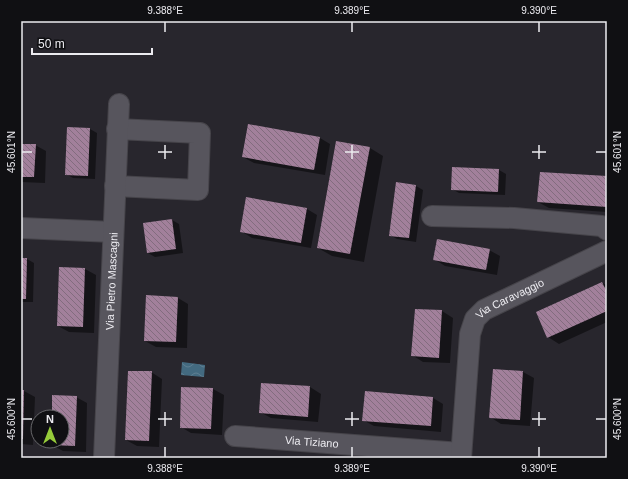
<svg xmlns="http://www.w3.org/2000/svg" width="628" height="479" viewBox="0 0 628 479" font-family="Helvetica,sans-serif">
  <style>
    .water { fill: url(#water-waves) }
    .shadow { fill: #0007 }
    .building { fill: url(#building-back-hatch) }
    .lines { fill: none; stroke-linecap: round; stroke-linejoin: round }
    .minor-casing { stroke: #46444a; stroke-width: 22 }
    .minor { stroke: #57555d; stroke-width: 20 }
    .ticks { fill: none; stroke: #ecebf0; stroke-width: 1.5 }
    .labels { text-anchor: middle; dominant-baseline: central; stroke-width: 4; stroke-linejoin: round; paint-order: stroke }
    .street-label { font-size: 11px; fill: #ecebf0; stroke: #101013 }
    .neatline { fill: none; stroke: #ecebf0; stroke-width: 1.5 }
    .ticks-label { font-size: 10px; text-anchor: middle; fill: #ecebf0 }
  </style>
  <defs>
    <pattern id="water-waves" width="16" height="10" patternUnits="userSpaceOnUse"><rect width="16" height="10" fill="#436a80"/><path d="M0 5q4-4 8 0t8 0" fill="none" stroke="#5e7f92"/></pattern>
    <pattern id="building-back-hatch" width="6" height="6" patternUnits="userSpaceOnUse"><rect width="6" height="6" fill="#a2809b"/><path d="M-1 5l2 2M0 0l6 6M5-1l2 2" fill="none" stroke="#826c7e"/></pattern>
  </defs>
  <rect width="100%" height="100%" fill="#28262d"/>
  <path class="water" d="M182 362 205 365 204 377 181 375Z"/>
  <path class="shadow" d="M90 129 97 133 95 179 73 178 66 174Z
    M320 138 330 144 325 175 254 163 243 157Z
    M21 145H35L46 151 45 183 21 182Z
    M370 148 383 156 364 262 332 256 318 248Z
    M453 168 499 170 506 174 505 195 459 193 452 189Z
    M607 177V212L549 208 538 202Z
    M416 186 423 190 416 242 397 239 390 235Z
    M307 209 317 215 311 248 252 238 241 231Z
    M172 220 179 224 183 253 155 257 148 253Z
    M489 250 500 256 497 275 445 266 434 259Z
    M21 259H27L34 263 33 302H21Z
    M60 268 85 269 96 275 94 333 69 332 58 326Z
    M602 283 607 285V322L559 344 548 337Z
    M178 298 188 304 187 348 156 347 145 341Z
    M415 310 442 311 453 318 450 363 423 362 412 355Z
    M151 372 162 379 159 447 137 446 126 440Z
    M523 372 534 378 530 426 501 424 490 417Z
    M262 384 310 387 321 394 318 422 271 418 260 412Z
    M213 389 224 395 222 435 191 433 181 427Z
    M21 391H24L35 397 33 445 21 444Z
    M76 397 87 403 86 452 63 451 52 445V441H62V417H53Z
    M433 398 443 404 441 432 374 426 363 420Z"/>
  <path class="building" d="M248 124 320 137 314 170 242 157Z
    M67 127 90 128 88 176 65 175Z
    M336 141 370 147 350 254 317 248Z
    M21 144H36L34 177H21Z
    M452 167 499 169 498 192 451 190Z
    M540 172 607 176V207L537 202Z
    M396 182 416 185 409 238 389 236Z
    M246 197 307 208 301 243 240 232Z
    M172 219 176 249 147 253 143 223Z
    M437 239 490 249 486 270 433 260Z
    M21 258H27L26 299H21Z
    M59 267 85 268 83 327 57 326Z
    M602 282 607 292V311L547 338 536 312Z
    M146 295 178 297 176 342 144 341Z
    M415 309 442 310 439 358 411 356Z
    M493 369 523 371 520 420 489 418Z
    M128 371H152L149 441 125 440Z
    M261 383 310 386 308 417 259 413Z
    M181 387 213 388 211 429 180 428Z
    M21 390H24L23 439H21Z
    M365 391 433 397 431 426 362 421Z
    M52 395 77 396 75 446 51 445V441H62V417H52Z"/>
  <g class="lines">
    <defs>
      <g id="minor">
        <path d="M115 186 198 190 200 133 117 129"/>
        <path d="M432 216 514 218 602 226 607 230"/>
        <path d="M21 228 113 232"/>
        <path id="s1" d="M235 436 461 453"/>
        <path id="s2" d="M104 458 119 104"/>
        <path id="s3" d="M461 458 470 334 475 319 484 310 607 251"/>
      </g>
    </defs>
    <use href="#minor" class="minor-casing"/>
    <use href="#minor" class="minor"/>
  </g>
  <path class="ticks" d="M165 22V32M352 22V32M539 22V32M165 145V159M352 145V159M539 145V159M22 152H32M158 152H172M345 152H359M532 152H546M596 152H606M165 412V426M352 412V426M539 412V426M22 419H32M158 419H172M345 419H359M532 419H546M596 419H606M165 447V457M352 447V457M539 447V457"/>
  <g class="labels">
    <g class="street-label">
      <text stroke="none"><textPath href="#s2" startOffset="177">Via Pietro Mascagni</textPath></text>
      <text stroke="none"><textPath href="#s3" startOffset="181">Via Caravaggio</textPath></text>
      <text stroke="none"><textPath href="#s1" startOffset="77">Via Tiziano</textPath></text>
    </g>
  </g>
  <rect width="628" height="479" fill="none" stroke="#101013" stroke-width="44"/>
  <g transform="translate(50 429)"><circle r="19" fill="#101013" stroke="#68686b"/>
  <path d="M0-3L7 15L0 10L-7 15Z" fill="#96cc3a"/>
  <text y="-6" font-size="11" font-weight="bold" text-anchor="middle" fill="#ecebf0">N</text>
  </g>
  <path d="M32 48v6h120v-6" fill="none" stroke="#ecebf0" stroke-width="2"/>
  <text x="38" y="48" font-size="12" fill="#ecebf0" stroke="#101013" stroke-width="3" paint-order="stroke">50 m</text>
  <rect x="22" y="22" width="584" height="435" class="neatline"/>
  <g class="ticks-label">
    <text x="165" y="14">9.388°E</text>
    <text x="352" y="14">9.389°E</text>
    <text x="539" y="14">9.390°E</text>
    <text transform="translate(11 152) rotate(-90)" y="4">45.601°N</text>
    <text transform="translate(617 152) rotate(-90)" y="4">45.601°N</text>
    <text transform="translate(11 419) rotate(-90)" y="4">45.600°N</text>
    <text transform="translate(617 419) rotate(-90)" y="4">45.600°N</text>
    <text x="165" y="472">9.388°E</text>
    <text x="352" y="472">9.389°E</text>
    <text x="539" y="472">9.390°E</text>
  </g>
</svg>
